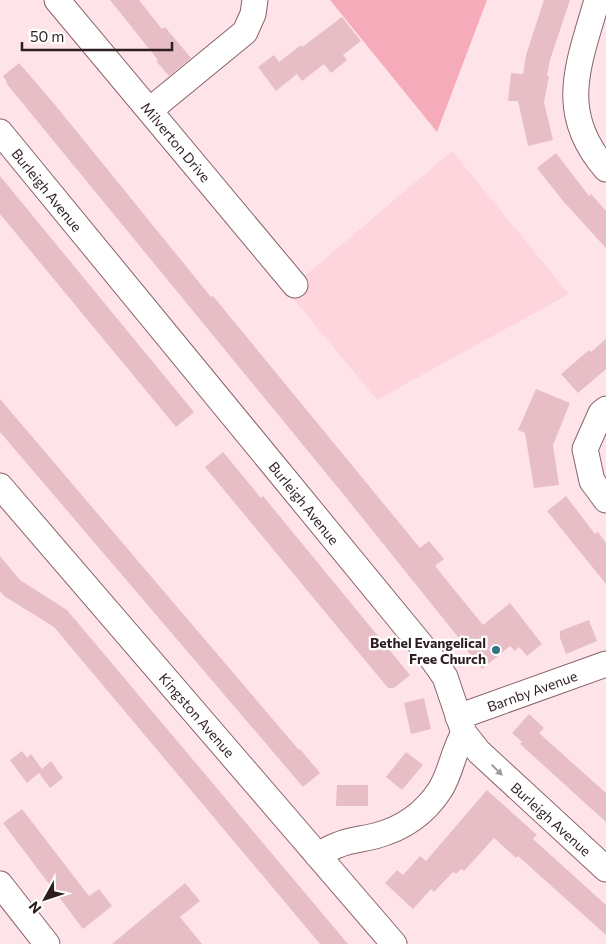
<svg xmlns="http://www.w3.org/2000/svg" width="606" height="944" viewBox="0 0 606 944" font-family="Commissioner,sans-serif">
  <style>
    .built { fill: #fed5dc }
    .green { fill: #f5abb9 }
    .building { fill: #e7bec5 }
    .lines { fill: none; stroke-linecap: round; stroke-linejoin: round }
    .minor-casing { stroke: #886369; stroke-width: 27 }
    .minor { stroke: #fff; stroke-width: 25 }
    .oneway { fill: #a19a9b }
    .poi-dot { fill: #317485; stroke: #fff; stroke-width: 2 }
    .labels { text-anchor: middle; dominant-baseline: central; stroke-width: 4.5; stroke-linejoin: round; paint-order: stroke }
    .street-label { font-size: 14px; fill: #2e1e21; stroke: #fff }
    .poi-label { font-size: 14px; font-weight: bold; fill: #2e1e21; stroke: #fff; text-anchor: end }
  </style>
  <rect width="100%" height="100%" fill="#fee4e8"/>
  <path class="built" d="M452 151 569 294 377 400 287 291Z"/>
  <path class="green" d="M330 0H487L437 132Z"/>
  <path class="building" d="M110 0H139L162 29 165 27 191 58 169 76 156 61 158 60Z
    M544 0H570L550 60 547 76 549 77 544 102 553 140 528 146 518 101H508L511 73 523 74 526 55Z
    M342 17 361 41 343 55 347 60 331 73 324 64 302 81 297 74 276 91 258 67 274 55 279 62 301 45 302 47Z
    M19 63 56 106 211 297 213 296 420 548 429 541 444 559 435 566 483 625 510 603 542 644 527 656 519 647 515 651 510 646 482 669 461 643 462 642 344 495 6 83 7 82 3 76Z
    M556 153 589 196 591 194 606 211V248L563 201 537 168Z
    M0 176 194 412 176 427 0 214Z
    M606 339V369L578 393 561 374 589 350 591 352Z
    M536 389 570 403 553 445 559 485 534 488 525 433 518 430Z
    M0 399 299 750 300 749 320 773 303 787 0 432Z
    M223 452 261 498 263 496 410 675 394 688H388L205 467Z
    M566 496 595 534 598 532 606 543V584L547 511Z
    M0 556 20 580 67 610 348 944H320L54 627 4 596 0 591Z
    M589 620 597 641 566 654 560 638V631Z
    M424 698 431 729 411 734 404 703Z
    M529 714 544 728 539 733 606 793V822L520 744 522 742 512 733Z
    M22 751 27 758 31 754 42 769 51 761 63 778 50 788 39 773 27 783 10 760Z
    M406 752 423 765 402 790 386 777Z
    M337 785H368V806H336Z
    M487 790 537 835 533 839 606 905V935L518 856 516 858 494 838 464 871 461 869 456 874 453 872 434 892 431 889 413 909 385 883 397 870 403 875 420 856 426 861Z
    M22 809 89 896 99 889 112 906 83 929 3 823Z
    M185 883 200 901 180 917 202 944H112Z"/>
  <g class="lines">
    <defs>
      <path id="minor" d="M57 0 295 285
        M597 0C579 64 556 112 606 169
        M150 110 245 32 253 14 255 0
        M0 132 431 657 445 677 464 733 479 752 606 869
        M606 409 601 413 585 449 592 481 606 500
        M0 486 394 944
        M458 717 606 664
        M317 855C324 852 330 848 338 845 349 840 363 839 375 836 402 829 425 813 440 790 451 773 453 751 464 733
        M0 884 47 944"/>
    </defs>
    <use href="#minor" class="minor-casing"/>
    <use href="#minor" class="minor"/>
  </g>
  <defs><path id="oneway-solid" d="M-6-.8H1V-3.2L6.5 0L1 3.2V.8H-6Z" transform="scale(1.25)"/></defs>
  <use class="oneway" href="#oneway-solid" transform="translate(497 770) rotate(44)"/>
  <circle class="poi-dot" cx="496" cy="650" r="5"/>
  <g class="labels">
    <g class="street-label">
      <text transform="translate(176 142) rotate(50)">Milverton Drive</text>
      <text transform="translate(47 190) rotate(51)">Burleigh Avenue</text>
      <text transform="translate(304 503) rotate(51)">Burleigh Avenue</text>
      <text transform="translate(532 691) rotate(-20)">Barnby Avenue</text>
      <text transform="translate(197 715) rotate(49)">Kingston Avenue</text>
      <text transform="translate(551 819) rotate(42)">Burleigh Avenue</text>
    </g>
    <g class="poi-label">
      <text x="486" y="642">Bethel Evangelical<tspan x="486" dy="16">Free Church</tspan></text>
    </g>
  </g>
  <g transform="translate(45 899) rotate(230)" stroke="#ffffff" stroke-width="4" paint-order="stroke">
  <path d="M0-4L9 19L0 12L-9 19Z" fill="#2e1e21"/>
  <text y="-8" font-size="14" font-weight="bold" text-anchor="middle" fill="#2e1e21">N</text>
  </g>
  <path d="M22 42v8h150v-8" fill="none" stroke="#2e1e21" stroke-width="2.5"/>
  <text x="30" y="42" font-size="15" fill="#2e1e21" stroke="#ffffff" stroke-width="4" paint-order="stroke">50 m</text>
</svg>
